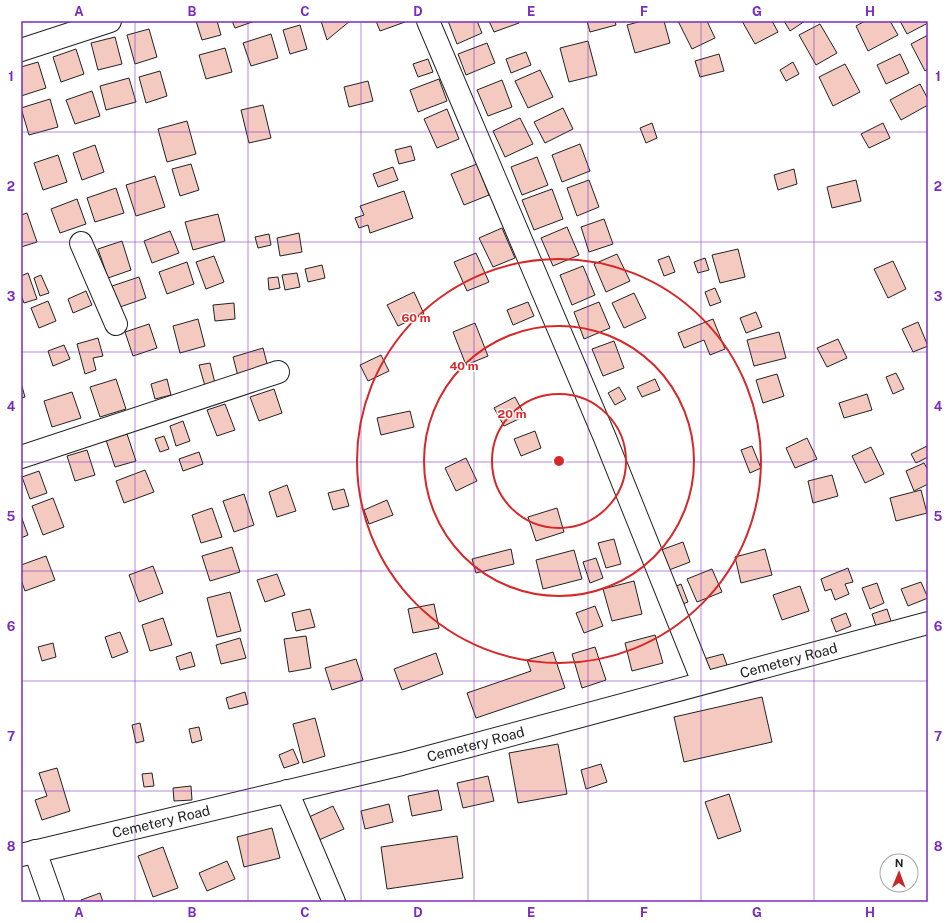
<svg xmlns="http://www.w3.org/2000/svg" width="949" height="923" viewBox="0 0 949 923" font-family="'Public Sans',sans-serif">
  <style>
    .building { fill: #f3c9c0; stroke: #222 }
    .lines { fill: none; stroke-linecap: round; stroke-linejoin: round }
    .minor-casing { stroke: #222; stroke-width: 24 }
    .minor { stroke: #fff; stroke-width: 22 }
    .grid { fill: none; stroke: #7b2cbf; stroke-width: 1; stroke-opacity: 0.55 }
    .ring { fill: none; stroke: #d62828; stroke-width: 2 }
    .labels { text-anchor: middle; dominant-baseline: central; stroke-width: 3; stroke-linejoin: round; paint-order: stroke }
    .street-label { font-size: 14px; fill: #222; stroke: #fff }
    .centre { fill: #d62828; stroke: #fff; stroke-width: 2 }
    .ring-label { font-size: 12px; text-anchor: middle; font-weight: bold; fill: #d62828; stroke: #fff; stroke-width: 3; stroke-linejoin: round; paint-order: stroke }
    .neatline { fill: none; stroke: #7b2cbf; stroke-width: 1.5 }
    .grid-label { font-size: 13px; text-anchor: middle; font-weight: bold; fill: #7b2cbf }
  </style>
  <rect width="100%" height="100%" fill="#fff"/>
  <path class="building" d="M196 21H217L221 35 202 40Z
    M232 21H255L235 28Z
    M321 21H350L327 40Z
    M376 21H404L405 22 380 31Z
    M448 21H477L482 33 457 44Z
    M489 21H518L519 23 494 32Z
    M587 21H615L616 25 590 32Z
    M642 21H664L670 43 635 53 627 25Z
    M678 21H707L715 38 692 49Z
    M742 21H772L778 32 755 44Z
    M784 21H805L790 31Z
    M865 21H890L898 35 868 51 856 26Z
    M900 21H928V23L907 34Z
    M820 24 837 53 816 65 799 35Z
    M300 25 307 49 290 54 283 30Z
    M149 29 157 57 135 64 127 35Z
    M271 34 278 58 251 66 243 43Z
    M928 35V69L925 71 911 44Z
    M115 37 122 64 98 70 91 43Z
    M588 41 597 75 569 82 560 48Z
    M487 43 495 63 466 75 458 54Z
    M225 48 232 72 206 79 199 55Z
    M76 49 84 74 61 82 53 57Z
    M526 52 531 65 511 73 506 59Z
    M719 54 724 71 700 77 695 61Z
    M900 54 909 73 886 84 877 65Z
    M428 59 433 72 418 77 413 64Z
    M38 62 46 88 21 96V67Z
    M793 62 799 74 786 81 780 70Z
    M845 64 860 92 833 106 819 77Z
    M540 70 553 97 528 108 515 81Z
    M160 71 167 96 146 103 139 77Z
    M129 78 136 102 106 110 100 86Z
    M439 79 447 101 418 112 410 90Z
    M502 80 512 107 488 116 477 90Z
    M368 81 373 101 349 107 344 87Z
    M920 84 928 99V105L901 120 890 100Z
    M92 91 100 116 75 124 66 100Z
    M50 99 58 127 29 135 21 108Z
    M263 105 271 138 249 143 241 110Z
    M563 108 573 129 545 143 534 122Z
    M447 109 459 139 437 148 424 119Z
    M520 118 533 144 505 157 493 131Z
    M187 121 196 154 167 162 158 129Z
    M652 123 657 138 646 143 640 128Z
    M883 123 890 138 869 148 861 134Z
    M580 144 590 171 562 182 552 155Z
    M95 145 104 172 82 180 73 153Z
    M411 146 415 160 399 164 395 150Z
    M58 155 67 182 43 190 34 163Z
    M537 157 548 185 522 195 511 167Z
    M191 164 199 190 180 196 172 169Z
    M477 164 489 195 464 205 451 174Z
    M393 167 398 180 378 187 373 174Z
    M794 169 797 184 778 190 774 175Z
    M155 176 165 207 136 216 126 185Z
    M589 180 599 207 577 216 567 188Z
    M856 180 861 201 832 208 827 187Z
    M116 188 124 213 95 222 87 198Z
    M552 189 563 219 534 230 522 200Z
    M404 191 413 218 370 233 368 225 359 228 355 218 364 215 360 206Z
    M77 199 86 224 60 233 51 209Z
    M27 213 37 242 21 247V215Z
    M218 214 225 241 193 250 185 222Z
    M604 219 613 244 589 252 581 227Z
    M567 227 579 255 553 266 541 238Z
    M502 228 515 258 493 267 479 238Z
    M170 231 179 253 152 263 144 241Z
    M299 233 302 252 280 256 277 238Z
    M269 234 271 245 258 248 255 237Z
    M122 241 131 270 108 278 98 249Z
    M738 249 745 277 720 283 712 255Z
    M476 253 489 282 467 291 454 262Z
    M617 254 630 281 606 292 594 264Z
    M214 256 224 282 206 289 196 262Z
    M669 256 675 272 664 276 658 260Z
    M705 258 709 270 698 273 694 262Z
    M893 261 906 289 888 298 874 269Z
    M187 262 194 284 167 294 159 272Z
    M322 265 325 278 308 282 305 269Z
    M583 266 595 295 572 305 560 275Z
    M28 273 37 299 24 303 21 295V276Z
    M297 273 300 287 285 290 282 275Z
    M41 275 49 293 40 296 34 278Z
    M139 277 146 298 120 307 112 286Z
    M278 277 280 288 269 290 268 278Z
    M715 288 721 302 710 306 705 292Z
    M86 291 92 305 73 313 68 299Z
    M414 292 424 314 398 326 387 305Z
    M634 293 646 318 624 328 612 303Z
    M48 301 56 321 39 328 31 308Z
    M528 302 534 316 513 325 507 310Z
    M599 302 610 328 584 339 574 312Z
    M234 303 235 319 215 321 213 305Z
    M756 312 762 327 746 333 740 318Z
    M198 319 205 346 180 353 173 326Z
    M713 319 725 349 710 355 704 340 684 348 678 333Z
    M918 322 928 346 913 352 902 329Z
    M475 323 488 356 466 365 453 332Z
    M149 324 157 348 133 356 125 332Z
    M779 332 786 358 754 366 747 340Z
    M98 338 103 356 93 358 96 370 85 374 77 344Z
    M838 339 847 358 827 367 817 348Z
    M614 341 624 368 603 376 592 349Z
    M64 345 70 359 53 366 48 351Z
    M263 348 268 367 238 376 233 357Z
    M381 355 389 371 368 381 360 365Z
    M210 363 215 383 205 386 199 365Z
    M896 373 904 389 893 394 886 377Z
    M777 374 784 396 763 403 756 380Z
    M116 379 126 409 100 417 90 387Z
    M167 379 171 395 155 399 151 384Z
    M655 379 660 390 642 397 637 387Z
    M21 383 25 397 21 398Z
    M619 387 626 399 615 405 608 393Z
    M274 389 282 413 259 421 250 397Z
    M72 392 81 418 52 427 44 401Z
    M867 394 872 410 844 418 839 403Z
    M515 397 525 416 504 426 494 408Z
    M225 404 235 430 217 436 207 410Z
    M410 411 414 427 381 435 377 418Z
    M183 421 190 441 176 446 170 426Z
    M535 431 541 448 521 456 514 439Z
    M127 434 136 461 115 467 106 440Z
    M164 436 169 449 160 452 155 439Z
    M807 438 817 459 795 468 786 448Z
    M752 446 761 468 750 473 741 450Z
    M927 446 928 457 916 463 911 454Z
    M871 447 884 474 865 483 852 456Z
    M87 450 95 475 75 481 67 456Z
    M199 452 203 464 183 471 179 459Z
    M466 458 477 481 456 491 445 468Z
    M924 463 928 470V484L914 491 906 471Z
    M145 470 154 492 124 503 116 481Z
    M39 471 47 493 30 499 22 477Z
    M832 475 838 496 813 503 808 481Z
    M287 485 296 511 277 517 269 492Z
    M344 489 349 506 333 510 328 493Z
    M921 490 927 513 896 521 890 498Z
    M244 494 254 525 234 532 223 501Z
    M53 498 64 527 43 535 32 506Z
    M387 500 393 515 369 524 364 510Z
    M212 508 222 537 201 543 192 515Z
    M557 508 564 532 536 541 528 517Z
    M21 516 28 535 21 538Z
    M614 539 621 564 606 568 598 543Z
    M683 542 690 562 669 570 661 550Z
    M232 547 240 572 210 581 202 556Z
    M511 549 514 564 476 573 472 559Z
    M765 549 772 575 741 583 735 557Z
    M574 550 582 579 543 589 536 560Z
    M46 556 55 580 25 591 21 580V565Z
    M596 558 603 578 590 583 583 562Z
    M153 566 163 593 139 602 129 575Z
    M848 568 853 582 845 584 849 594 835 600 831 589 825 591 821 579Z
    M712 569 722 592 697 602 687 579Z
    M277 574 285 595 265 602 257 580Z
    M634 581 642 614 612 621 603 589Z
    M921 582 928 598 908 606 901 589Z
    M877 583 884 603 870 609 862 588Z
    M681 584 688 602 680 605 672 588Z
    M800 586 809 611 782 620 773 595Z
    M230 592 241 631 217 637 207 598Z
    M434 604 439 628 413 633 408 609Z
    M595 606 603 626 584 633 576 613Z
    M310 609 315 627 296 631 292 613Z
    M887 609 893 627 878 632 872 614Z
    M846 613 851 626 836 632 831 619Z
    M163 618 172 645 150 651 142 625Z
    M120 632 128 652 112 658 105 637Z
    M655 635 663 663 632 671 625 643Z
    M306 636 311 668 289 672 284 639Z
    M240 638 246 658 221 664 216 645Z
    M53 643 56 657 42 661 38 647Z
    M595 647 606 680 582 688 572 654Z
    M191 652 195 666 180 670 176 657Z
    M553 652 565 688 476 718 467 693 531 671 527 660Z
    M436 653 443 674 402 690 394 669Z
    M723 654 728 668 708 674 704 659Z
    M356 659 363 680 332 690 325 668Z
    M245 692 248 704 229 709 226 698Z
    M762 697 772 742 684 762 674 717Z
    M315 718 325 756 303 763 293 724Z
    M140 723 144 741 136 743 132 725Z
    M199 727 202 740 192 743 189 729Z
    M558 744 567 794 518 803 509 753Z
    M293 749 299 763 284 768 279 755Z
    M601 764 607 782 586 789 581 770Z
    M57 768 70 811 42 820 35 800 47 796 39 773Z
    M152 773 154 786 144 787 142 774Z
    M488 776 494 801 463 808 457 783Z
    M191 786 192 800 174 801 173 788Z
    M438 790 442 810 412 816 408 796Z
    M729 794 741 831 718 839 705 802Z
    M389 804 393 822 365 829 361 811Z
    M333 806 344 829 319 840 309 817Z
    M272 828 280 858 244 867 237 837Z
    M457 836 463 878 387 889 381 847Z
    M163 847 178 888 153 897 138 856Z
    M227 861 235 879 207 891 199 873Z
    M100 893 103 902H82L81 900Z"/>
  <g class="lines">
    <defs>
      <g id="minor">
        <path d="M428 21 605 438 703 682"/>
        <path d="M21 50 110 21"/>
        <path d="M81 243 116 324"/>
        <path d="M21 457 278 372"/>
        <path d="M287 791 334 902"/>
        <path d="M35 851 53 902"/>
        <path id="s1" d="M21 855 402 764 928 623"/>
      </g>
    </defs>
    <use href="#minor" class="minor-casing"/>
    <use href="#minor" class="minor"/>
  </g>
  <path class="grid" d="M135 21V902M248 21V902M361 21V902M474 21V902M588 21V902M701 21V902M814 21V902M21 132H928M21 242H928M21 352H928M21 462H928M21 571H928M21 681H928M21 791H928"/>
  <g class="ring">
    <circle cx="559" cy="461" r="67"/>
    <circle cx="559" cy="461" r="135"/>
    <circle cx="559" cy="461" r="202"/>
  </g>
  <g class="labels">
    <g class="street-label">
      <text stroke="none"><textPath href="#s1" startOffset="792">Cemetery Road</textPath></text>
      <text stroke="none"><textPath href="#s1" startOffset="468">Cemetery Road</textPath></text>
      <text stroke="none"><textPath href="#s1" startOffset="144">Cemetery Road</textPath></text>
    </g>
  </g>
  <circle cx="559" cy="461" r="6" class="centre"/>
  <g class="ring-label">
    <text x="416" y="322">60 m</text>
    <text x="464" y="370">40 m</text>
    <text x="512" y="418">20 m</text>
  </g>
  <rect width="949" height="923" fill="none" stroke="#ffffff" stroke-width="44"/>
  <g transform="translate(899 873) rotate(1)"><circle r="19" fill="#ffffff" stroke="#a7a7a7"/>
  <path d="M0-3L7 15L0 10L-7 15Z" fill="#c62828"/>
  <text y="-6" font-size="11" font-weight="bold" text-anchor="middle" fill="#222222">N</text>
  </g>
  <rect x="22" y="22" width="905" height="879" class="neatline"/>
  <g class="grid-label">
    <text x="79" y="16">A</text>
    <text x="192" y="16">B</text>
    <text x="305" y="16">C</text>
    <text x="418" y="16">D</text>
    <text x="531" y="16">E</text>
    <text x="644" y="16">F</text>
    <text x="757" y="16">G</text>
    <text x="870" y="16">H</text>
    <text x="11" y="81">1</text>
    <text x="938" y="81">1</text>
    <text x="11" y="191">2</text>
    <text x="938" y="191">2</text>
    <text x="11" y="301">3</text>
    <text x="938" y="301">3</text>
    <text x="11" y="411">4</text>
    <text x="938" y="411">4</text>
    <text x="11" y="521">5</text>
    <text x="938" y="521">5</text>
    <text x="11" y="631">6</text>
    <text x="938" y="631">6</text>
    <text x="11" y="741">7</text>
    <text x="938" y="741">7</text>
    <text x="11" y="851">8</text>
    <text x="938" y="851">8</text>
    <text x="79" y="917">A</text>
    <text x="192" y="917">B</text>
    <text x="305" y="917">C</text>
    <text x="418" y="917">D</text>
    <text x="531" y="917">E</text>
    <text x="644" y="917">F</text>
    <text x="757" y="917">G</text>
    <text x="870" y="917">H</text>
  </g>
</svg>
